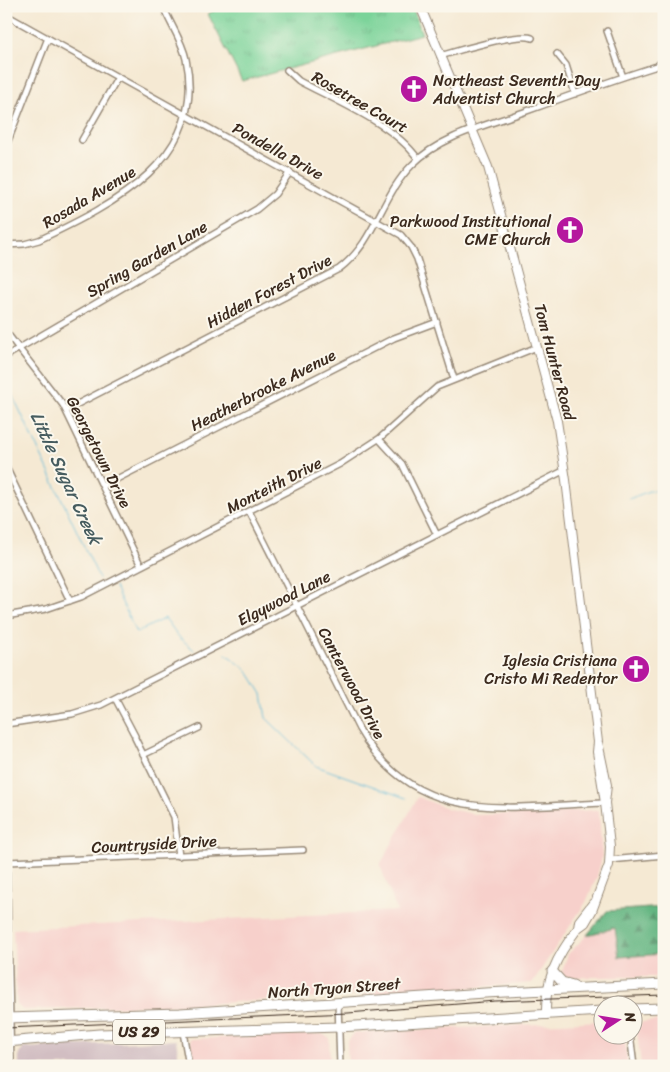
<svg xmlns="http://www.w3.org/2000/svg" width="670" height="1072" viewBox="0 0 670 1072" font-family="Sriracha,sans-serif">
  <style>
    .built { fill: #f7d0cb }
    .industrial { fill: #d2bec2 }
    .forest { fill: url(#forest-firs); stroke: #4f7050 }
    .park { fill: url(#park-tufts); stroke: #5a7e5c }
    .lines { fill: none; stroke-linecap: round; stroke-linejoin: round }
    .stream { stroke: #5ab8d8; stroke-width: 1 }
    .street-casing { stroke: #988a78; stroke-width: 8 }
    .secondary-casing { stroke: #988a78; stroke-width: 10 }
    .primary-casing { stroke: #988a78; stroke-width: 11 }
    .street { stroke: #fff; stroke-width: 5 }
    .secondary { stroke: #fff; stroke-width: 8 }
    .primary { stroke: #fff; stroke-width: 9 }
    .tram { stroke: #3b2a1e; stroke-width: 1 }
    .labels { text-anchor: middle; dominant-baseline: central; stroke-width: 4; stroke-linejoin: round; paint-order: stroke }
    .shield { fill: #fbf7ec; stroke: #75685c; stroke-width: 1 }
    .shield-label { font-size: 15px; font-weight: bold; fill: #3b2a1e }
    .poi-label { font-size: 16px; fill: #3b2a1e; stroke: #fbf7ec; text-anchor: end }
    .street-label { font-size: 16px; fill: #3b2a1e; stroke: #fbf7ec }
    .water-label { font-size: 18px; font-style: italic; fill: #465c5f; stroke: #fbf7ec }
  </style>
  <defs>
    <pattern id="forest-firs" width="22" height="20" patternUnits="userSpaceOnUse" patternTransform="scale(1.25)"><rect width="22" height="20" fill="#63b581"/><path d="M5 1l3.5 6h-7zM16 11l3.5 6h-7z" fill="#539369"/></pattern>
    <pattern id="park-tufts" width="24" height="20" patternUnits="userSpaceOnUse" patternTransform="scale(1.25)"><rect width="24" height="20" fill="#7ad399"/><path d="M3 7l-1-3M5 7V3M7 7l1-3M15 17l-1-3M17 17v-4M19 17l1-3" fill="none" stroke="#6ab583"/></pattern>
  </defs>
  <rect width="100%" height="100%" fill="#fbf7ec"/>
  <filter id="ink" filterUnits="userSpaceOnUse"><feTurbulence type="fractalNoise" baseFrequency=".02" numOctaves="2"/><feDisplacementMap in="SourceGraphic" scale="10" xChannelSelector="R" yChannelSelector="G"/><feConvolveMatrix kernelMatrix="1 2 1 2 8 2 1 2 1" color-interpolation-filters="sRGB"/></filter>
  <filter id="wash" filterUnits="userSpaceOnUse"><feTurbulence type="fractalNoise" baseFrequency=".0096" numOctaves="4" result="noise"/><feDisplacementMap in="SourceGraphic" scale="20" xChannelSelector="R" yChannelSelector="G"/><feGaussianBlur stdDeviation="1.12" result="paint"/><feColorMatrix in="noise" values="0 0 0 0 0 0 0 0 0 0 0 0 0 0 0 0 0 1.4 0 .05"/><feComposite in="paint" operator="in"/></filter>
  <g filter="url(#wash)">
    <rect width="100%" height="100%" fill="#f5e9d3"/>
    <path class="built" d="M418 797 449 809 479 815 599 810 602 857 597 877 586 902 532 983 429 991 183 1005 23 1010 17 1005 13 929 397 911 380 865Z
      M615 928 619 957 664 954V977H565L562 972 568 954 587 935Z
      M664 1020V1066H641L637 1031 642 1022Z
      M602 1021V1034L624 1035 628 1066H348L347 1041 354 1033Z
      M321 1034 329 1037 330 1066H195L190 1039Z"/>
    <path class="industrial" d="M176 1040 180 1066H19V1054L24 1048Z"/>
    <path class="forest" d="M664 907V954L619 957 615 928 587 935 607 911Z"/>
    <path class="park" d="M222 6H412L422 34 242 81 208 14Z"/>
    <g class="lines">
      <path class="stream" d="M6 391 13 396 99 578
        M629 499 649 491 664 490
        M115 587 136 633 165 618 179 637 194 650
        M226 654 247 670 262 694 266 718 316 766 406 798"/>
    </g>
  </g>
  <g filter="url(#ink)">
    <g class="lines">
      <defs>
        <path id="street" d="M6 15 401 235 411 247 417 259 454 379
          M607 31 623 77
          M557 54 566 65 575 94
          M440 56C456 51 520 32 532 38
          M287 70 299 81C336 101 394 124 418 159
          M82 140 118 77
          M6 146 48 38
          M6 245 24 244 39 240C113 205 208 158 186 59 182 40 170 24 163 6
          M6 332 63 405 141 566
          M6 356 257 209 275 194 290 172
          M66 410 339 269C376 241 381 196 412 165 440 136 487 125 524 112 568 96 612 80 657 66L664 59
          M379 439 402 464 437 535
          M6 467 70 601
          M103 486 394 338 437 322
          M249 511 359 729C416 828 509 806 605 803
          M6 616 46 609 81 597 340 464 380 438 437 387 537 347
          M115 698 135 736
          M6 724 72 714 101 705 565 470
          M135 738 174 817 179 856
          M143 755 199 728
          M6 838 11 1066
          M610 860 664 855
          M7 862 303 850
          M338 1002 340 1066
          M183 1032 189 1066
          M630 1034 634 1066"/>
        <path id="secondary" d="M420 6 488 167 557 421 566 480 598 742 607 785 605 803 597 752 598 742
          M593 903 579 921 578 928 585 923 592 911 609 865 610 846 605 803
          M546 1015C545 979 556 957 578 928"/>
        <path id="primary" d="M552 971 562 982 573 985
          M632 1009 664 1008
          M6 1018 180 1013 485 993 664 984
          M6 1042 99 1034 339 1027 602 1011"/>
      </defs>
      <use href="#street" class="street-casing"/>
      <use href="#secondary" class="secondary-casing"/>
      <use href="#primary" class="primary-casing"/>
      <use href="#street" class="street"/>
      <use href="#secondary" class="secondary"/>
      <use href="#primary" class="primary"/>
      <path class="tram" d="M6 1028 348 1013 495 1001 664 995"/>
    </g>
  </g>
  <defs>
    <symbol id="church-disc" viewBox="-11 -11 22 22"><circle r="9.5" fill="#b5179e" stroke="#fbf7ec"/><path d="M-1.2-6h2.4v3.5h3.3v2.4h-3.3V6h-2.4V-.1h-3.3v-2.4h3.3Z" fill="#fff"/></symbol>
  </defs>
  <g fill-rule="evenodd">
    <use href="#church-disc" x="398" y="73" width="32" height="32"/>
    <use href="#church-disc" x="554" y="214" width="32" height="32"/>
    <use href="#church-disc" x="620" y="653" width="32" height="32"/>
  </g>
  <g class="labels">
    <rect class="shield" x="113" y="1019.5" width="52" height="25" rx="4"/>
    <g class="shield-label">
      <text x="139" y="1032">US 29</text>
    </g>
    <g class="poi-label">
      <text x="433" y="80" text-anchor="start">Northeast Seventh-Day<tspan x="433" dy="18">Adventist Church</tspan></text>
      <text x="551" y="221">Parkwood Institutional<tspan x="551" dy="18">CME Church</tspan></text>
      <text x="617" y="660">Iglesia Cristiana<tspan x="617" dy="18">Cristo Mi Redentor</tspan></text>
    </g>
    <g class="street-label">
      <text transform="translate(360 102) rotate(30)">Rosetree Court</text>
      <text transform="translate(278 151) rotate(29)">Pondella Drive</text>
      <text transform="translate(89 197) rotate(-31)">Rosada Avenue</text>
      <text transform="translate(147 259) rotate(-30)">Spring Garden Lane</text>
      <text transform="translate(269 291) rotate(-28)">Hidden Forest Drive</text>
      <text transform="translate(555 362) rotate(75)">Tom Hunter Road</text>
      <text transform="translate(263 390) rotate(-27)">Heatherbrooke Avenue</text>
      <text transform="translate(99 452) rotate(63)">Georgetown Drive</text>
      <text transform="translate(274 485) rotate(-27)">Monteith Drive</text>
      <text transform="translate(284 598) rotate(-27)">Elgywood Lane</text>
      <text transform="translate(352 683) rotate(62)">Canterwood Drive</text>
      <text transform="translate(154 844) rotate(-3)">Countryside Drive</text>
      <text transform="translate(334 988) rotate(-4)">North Tryon Street</text>
    </g>
    <g class="water-label">
      <text transform="translate(66 478) rotate(65)">Little Sugar Creek</text>
    </g>
  </g>
  <rect width="670" height="1072" fill="none" stroke="#fbf7ec" stroke-width="25"/>
  <g transform="translate(618 1020) rotate(78)"><circle r="24" fill="#fbf7ec" stroke="#aea59a"/>
  <path d="M0-4L9 19L0 12L-9 19Z" fill="#b5179e"/>
  <text y="-8" font-size="14" font-weight="bold" text-anchor="middle" fill="#3b2a1e">N</text>
  </g>
</svg>
